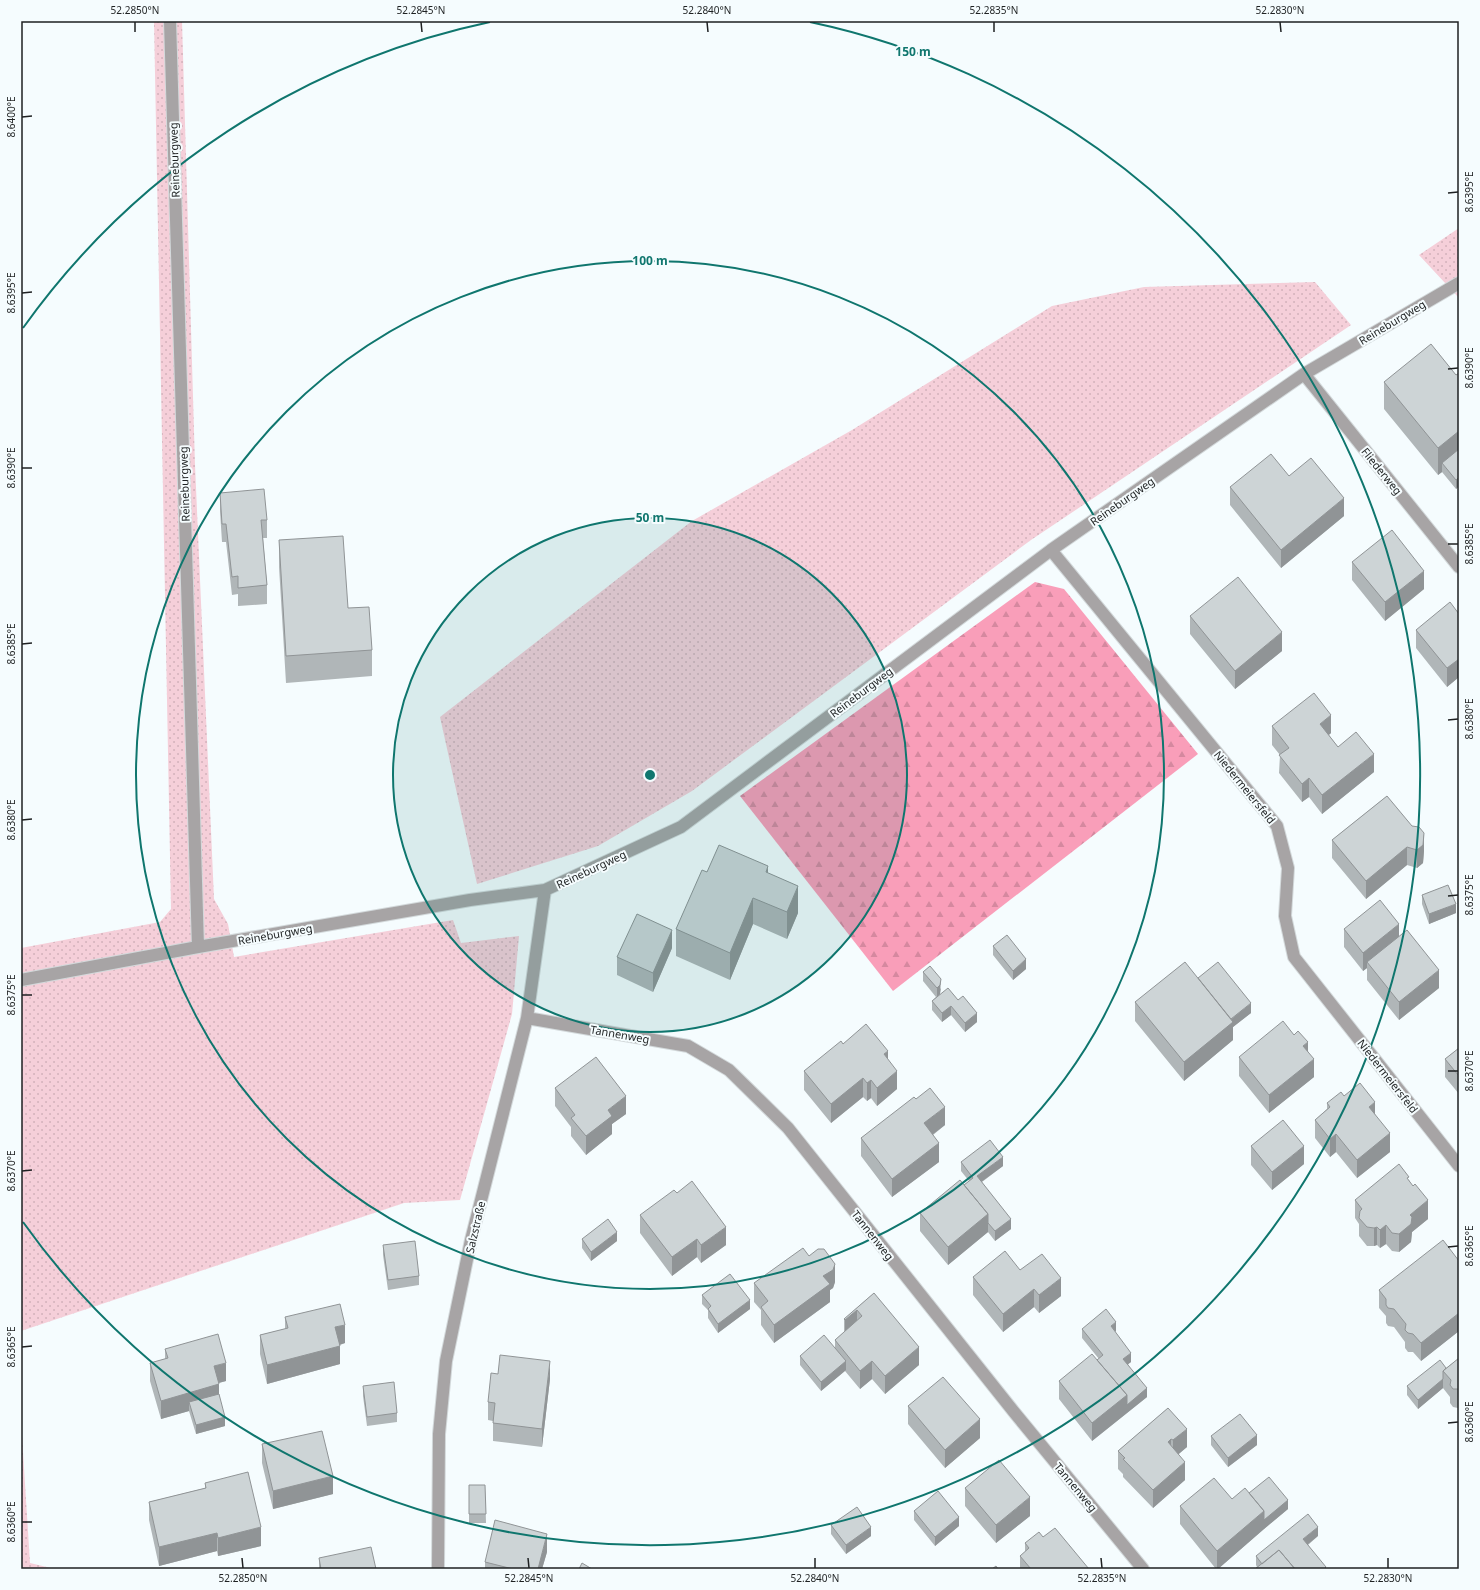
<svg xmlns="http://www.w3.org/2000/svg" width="1480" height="1590" viewBox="0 0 1480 1590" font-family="'Noto Sans',sans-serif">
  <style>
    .grass { fill: url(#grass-dots) }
    .forest { fill: url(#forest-firs) }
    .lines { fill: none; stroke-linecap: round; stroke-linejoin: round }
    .minor-casing { stroke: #d3d9db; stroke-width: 14 }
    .minor { stroke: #a7a4a5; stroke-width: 12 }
    .wall { fill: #b0b6b8 }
    .shaded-wall { fill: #909496 }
    .building { fill: #cdd4d6; stroke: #909496 }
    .ticks { fill: none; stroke: #1e2122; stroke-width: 1.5 }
    .ring { fill: none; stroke: #0f766e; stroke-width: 2 }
    .labels { text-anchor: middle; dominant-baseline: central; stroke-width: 4; stroke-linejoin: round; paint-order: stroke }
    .street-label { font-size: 11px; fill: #1e2122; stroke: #f5fcfe }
    .centre { fill: #0f766e; stroke: #f5fcfe; stroke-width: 2 }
    .ring-label { font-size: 12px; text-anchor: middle; font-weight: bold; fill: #0f766e; stroke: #f5fcfe; stroke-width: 4; stroke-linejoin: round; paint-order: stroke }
    .neatline { fill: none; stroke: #1e2122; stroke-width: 1.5 }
    .ticks-label { font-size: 10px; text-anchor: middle; fill: #1e2122 }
  </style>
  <defs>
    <pattern id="grass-dots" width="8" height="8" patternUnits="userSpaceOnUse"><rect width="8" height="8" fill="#f5cfd9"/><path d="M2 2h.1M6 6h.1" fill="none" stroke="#d2b1ba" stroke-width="1.8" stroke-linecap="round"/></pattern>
    <pattern id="forest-firs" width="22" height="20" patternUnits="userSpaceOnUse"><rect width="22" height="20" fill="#f99eb9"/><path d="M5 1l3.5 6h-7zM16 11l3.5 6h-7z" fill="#d5889f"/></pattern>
  </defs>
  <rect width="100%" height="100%" fill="#f5fcfe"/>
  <path class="grass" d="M154 21H182L195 465 214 899 228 924 234 957 453 920 461 943 519 936 512 1014 460 1200 404 1203 21 1331V948L160 922 171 909Z
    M1459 228V298L1419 255Z
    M1315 282 1351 325 1031 540 692 791 598 846 477 884 440 717 692 521 852 430 1052 306 1144 287Z
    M21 1420 30 1563 55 1569H21Z"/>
  <path class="forest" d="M1035 582 1064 589 1198 754 893 991 740 796Z"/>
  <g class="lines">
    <defs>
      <path id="minor" d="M170 21 198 947
        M1304 374 1459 567
        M1051 550 1277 826 1288 868 1285 916 1294 957 1459 1166
        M21 980 198 947 470 900 545 890 681 827 1051 550 1304 374 1459 283
        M527 1018 688 1046 729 1070 788 1128 1014 1412 1143 1569
        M438 1569 439 1434 446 1361 471 1240 527 1018 545 890"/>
    </defs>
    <use href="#minor" class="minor-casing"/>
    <use href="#minor" class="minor"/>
  </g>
  <path class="wall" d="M1459 373V486L1456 489 1442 472 1438 475 1384 409V382L1456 375Z
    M1289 476 1344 516 1281 568 1230 505V487Z
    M220 493 267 520V538H263L267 585V604L238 606V594L232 595 226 542H222L220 511Z
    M279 540 348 608 372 650V676L286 683 279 567Z
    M1352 562 1424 589 1385 621 1352 580Z
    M1459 614V677L1447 687 1416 648V630Z
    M1190 616 1282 651 1235 689 1190 634Z
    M1272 726 1331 733 1329 735 1338 747 1374 772 1322 814 1309 797 1302 802 1279 773 1280 755 1272 745Z
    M1387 796 1424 851 1423 863 1417 868 1407 865 1366 899 1332 858V840Z
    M707 872 768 873 798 913 787 939 753 924 730 980 676 956V929Z
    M1422 895 1456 913 1429 924 1422 904Z
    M1344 929 1399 936 1439 988 1399 1020 1367 980V968L1363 971 1344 947Z
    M993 946 1026 969 1013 980 993 955Z
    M672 948 653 992 617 975V957Z
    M923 972 941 989 940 994 958 1000 977 1022 965 1032 951 1015 942 1022 932 1010V1001L936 997 923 981Z
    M1198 978 1251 1013 1233 1027V1040L1184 1081 1135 1021V1002Z
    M843 1044 888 1060 897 1089 877 1106 871 1098 867 1101 863 1097 831 1123 804 1090V1071Z
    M1459 1048V1094L1445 1077V1059Z
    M1308 1051 1314 1077 1269 1113 1239 1076V1057Z
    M555 1088 626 1114 612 1124V1134L586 1155 571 1136V1127L555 1106Z
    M1344 1096 1375 1114 1390 1152 1357 1178 1336 1152 1330 1157 1315 1138V1120L1327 1109V1103Z
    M916 1099 945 1125 933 1135 939 1162 892 1197 861 1156V1138Z
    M1251 1146 1304 1164 1272 1190 1251 1165Z
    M961 1162 1003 1166 982 1182 1011 1229 995 1241 988 1232 948 1265 920 1231V1213L964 1185 969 1181 961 1171Z
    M1409 1180 1428 1219 1412 1232 1411 1242 1399 1252 1392 1251 1386 1244 1380 1248 1377 1245 1374 1246H1367L1359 1236V1224L1355 1218V1200Z
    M640 1215 726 1245 701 1263 697 1257 672 1276 640 1233Z
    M582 1239 617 1241 591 1261 582 1248Z
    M383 1245 419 1276V1285L388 1290 383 1255Z
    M809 1256 835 1282 833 1288 830 1290V1302L774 1343 761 1325V1310L754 1302V1283Z
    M1459 1261V1331L1421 1361 1413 1352H1408L1405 1348V1342L1394 1327 1388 1326 1386 1323V1316L1379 1308V1290Z
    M1020 1270 1061 1296 1039 1313 1034 1307 1003 1332 973 1295V1277Z
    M874 1293 919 1365 885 1394 872 1379 860 1389 845 1371 821 1391 800 1365V1356L835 1349V1340L844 1332V1319Z
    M702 1295 750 1309 718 1333 708 1318V1310L702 1304Z
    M285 1317 345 1343 340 1345V1364L267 1384 260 1354V1335L285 1329Z
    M1082 1329 1116 1331 1115 1332 1131 1362 1128 1364 1147 1397 1092 1441 1059 1399V1381L1099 1359 1082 1338Z
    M165 1349 226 1381 219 1383V1394L225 1426 196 1434 189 1411 161 1419 150 1381V1363L165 1359Z
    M1459 1358V1408H1458L1453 1407 1450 1403V1397L1443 1388 1418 1409 1407 1395V1386L1446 1368Z
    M550 1379 542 1447 493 1441V1421L488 1420V1402Z
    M363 1386 397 1413V1422L367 1426 363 1396Z
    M908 1406 980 1438 945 1468 908 1424Z
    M1168 1408 1187 1447 1178 1454 1185 1480 1153 1508 1123 1477V1474L1118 1469V1451Z
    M1211 1436 1257 1445 1228 1467 1211 1445Z
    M262 1444 333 1494 273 1509 262 1463Z
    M205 1483 261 1546 218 1556 217 1551 159 1566 149 1520V1502L205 1488Z
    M469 1485H485L486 1523H469Z
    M965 1488 1030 1516 996 1543 965 1506Z
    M1249 1493 1288 1509 1264 1529 1218 1569H1216L1180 1524V1506L1232 1499Z
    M914 1511 959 1526 935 1546 914 1520Z
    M831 1525 871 1536 846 1554 831 1534Z
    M1318 1536 1308 1545 1326 1569 1257 1567 1256 1565V1556Z
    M1043 1537 1089 1569H1020V1556L1025 1552V1543Z
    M547 1552 542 1569H485V1562Z
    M319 1558 376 1569H319Z"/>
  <path class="shaded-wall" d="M1459 431V458L1442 463V472L1438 475V448Z
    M1459 477V486L1456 489V480Z
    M1344 498V516L1281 568V550Z
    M1424 571V589L1385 621V602Z
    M1282 632V651L1235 689V671Z
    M1459 659V677L1447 687V668Z
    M1331 715V733L1320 742V724Z
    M1374 754V772L1322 814V795Z
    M1309 778V797L1302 802V784Z
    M1424 833V851L1423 863 1417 868V850Z
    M1407 847V865L1366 899V881Z
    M768 866V893L766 872Z
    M798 886V913L787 939V912Z
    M753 898V924L730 980V953Z
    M1456 904V913L1429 924V914Z
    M1399 924V942L1367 962V968L1363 971V953Z
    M672 930V948L653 992V973Z
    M1026 959V969L1013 980V971Z
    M1439 970V988L1399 1020V1002Z
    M941 979 940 994 937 997V988Z
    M1251 1003V1013L1233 1027V1040L1184 1081V1062L1227 1023Z
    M951 1006V1015L942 1022V1013Z
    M977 1013V1022L965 1032V1023Z
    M1308 1042V1061L1303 1046Z
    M888 1051V1070L884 1054Z
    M1314 1059V1077L1269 1113V1095Z
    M897 1071V1089L877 1106V1088Z
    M863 1078V1097L831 1123V1104Z
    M871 1080V1098L867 1101V1083Z
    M626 1096V1114L612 1124V1134L586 1155V1136L608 1110Z
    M1375 1102V1121L1369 1107Z
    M945 1107V1125L924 1141V1123Z
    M1390 1133V1152L1357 1178V1160Z
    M1336 1134V1152L1330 1157V1139Z
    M939 1143V1162L892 1197V1179Z
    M1304 1146V1164L1272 1190V1172Z
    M1003 1157V1166L977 1185V1176Z
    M1428 1200V1219L1412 1232 1411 1242 1399 1252V1234L1410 1215Z
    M988 1214V1232L948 1265V1247Z
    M1011 1219V1229L995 1241V1231Z
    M1386 1225V1244L1380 1248V1230Z
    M726 1227V1245L701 1263V1245Z
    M1377 1227V1245L1374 1246V1228Z
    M617 1232V1241L591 1261V1252Z
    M697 1239V1257L672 1276V1257Z
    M835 1264V1282L833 1288 830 1290V1302L774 1343V1325Z
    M1061 1278V1296L1039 1313V1295Z
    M1034 1289V1307L1003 1332V1314Z
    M750 1300V1309L718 1333V1324Z
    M857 1310V1329L845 1339V1320Z
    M1459 1313V1331L1421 1361V1343Z
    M1116 1322V1331L1111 1335V1326Z
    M345 1325V1343L335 1346V1327Z
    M340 1346V1364L267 1384V1365Z
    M919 1347V1365L885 1394V1376Z
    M1131 1353V1362L1123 1368V1359Z
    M550 1361V1379L542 1447V1429Z
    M846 1361V1370L821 1391V1382Z
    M872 1361V1379L860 1389V1371Z
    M226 1363V1381L214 1384V1366Z
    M1443 1379V1388L1418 1409V1400Z
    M219 1384V1403L189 1402V1411L161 1419V1401Z
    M1147 1388V1397L1092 1441V1423L1127 1395Z
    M225 1417V1426L196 1434V1425Z
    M980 1419V1438L945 1468V1450Z
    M1187 1429V1447L1173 1459V1440Z
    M1257 1435V1445L1228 1467V1458Z
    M1171 1439V1457L1168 1442Z
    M1185 1462V1480L1153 1508V1490Z
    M333 1476V1494L273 1509V1491Z
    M1030 1497V1516L996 1543V1525Z
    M1288 1500V1509L1264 1529 1218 1569H1217V1551L1264 1511Z
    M959 1517V1526L935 1546V1537Z
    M261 1527V1546L218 1556V1538Z
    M871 1527V1536L846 1554V1545Z
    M1318 1527V1536L1303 1548V1539Z
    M217 1533V1551L159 1566V1547Z
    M547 1534V1552L542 1569H538Z"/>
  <path class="building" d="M1431 344 1456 375 1459 373V431L1438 448 1384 382Z
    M1459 449V477L1456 480 1442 463Z
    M1271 454 1289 476 1311 458 1344 498 1281 550 1230 487Z
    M264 489 267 520H261L267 585 238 588V576L232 577 226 524H222L220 493Z
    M1392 530 1424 571 1385 602 1352 562Z
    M343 536 348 608 369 607 372 650 286 656 279 540Z
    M1238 577 1282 632 1235 671 1190 616Z
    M1450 602 1459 614V659L1447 668 1416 630Z
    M1314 693 1331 715 1320 724 1338 747 1356 732 1374 754 1322 795 1309 778 1302 784 1279 755 1289 748 1272 726Z
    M1387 796 1412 826 1419 827 1424 833 1423 845 1417 850 1407 847 1366 881 1332 840Z
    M719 845 768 866 766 872 798 886 787 912 753 898 730 953 676 929 702 870 707 872Z
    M1448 885 1456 904 1429 914 1422 895Z
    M1380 900 1399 924 1363 953 1344 929Z
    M637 914 672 930 653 973 617 957Z
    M1407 930 1439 970 1399 1002 1367 962Z
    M1007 935 1026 959 1013 971 993 946Z
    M1185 962 1233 1022 1184 1062 1135 1002Z
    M1218 962 1251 1003 1231 1019 1198 978Z
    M930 966 941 979 940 985 937 988 923 972Z
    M948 988 958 1000 963 996 977 1013 965 1023 951 1006 942 1013 932 1001Z
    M1283 1021 1294 1035 1298 1031 1308 1042 1303 1046 1314 1059 1269 1095 1239 1057Z
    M866 1024 888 1051 884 1054 897 1071 877 1088 871 1080 867 1083 863 1078 831 1104 804 1071 841 1041 843 1044Z
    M1459 1048V1076L1445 1059Z
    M596 1057 626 1096 608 1110 612 1116 586 1136 571 1118 575 1115 555 1088Z
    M1360 1083 1375 1102 1369 1107 1390 1133 1357 1160 1336 1134 1330 1139 1315 1120 1330 1107 1327 1103 1341 1092 1344 1096Z
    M930 1088 945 1107 924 1123 939 1143 892 1179 861 1138 914 1097 916 1099Z
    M1283 1120 1304 1146 1272 1172 1251 1146Z
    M990 1140 1003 1157 977 1176 1011 1219 995 1231 988 1223V1214L964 1185 973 1178 961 1162Z
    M1399 1164 1409 1177 1407 1178 1413 1186 1415 1184 1428 1200 1410 1215 1412 1217 1411 1224 1399 1234 1392 1233 1386 1225 1380 1230 1377 1227 1374 1228 1367 1227 1359 1218 1360 1211 1362 1209 1355 1200Z
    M960 1180 988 1214 948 1247 920 1213Z
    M692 1181 726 1227 701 1245 697 1239 672 1257 640 1215 674 1190 677 1193Z
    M608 1219 617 1232 591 1252 582 1239Z
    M1443 1240 1459 1261V1313L1421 1343 1413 1334 1408 1333 1405 1330 1406 1324 1394 1309 1388 1308 1386 1305V1299L1379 1290Z
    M415 1241 419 1276 388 1280 383 1245Z
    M803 1248 809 1256 818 1249H824L835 1264 833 1270 823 1276 830 1284 774 1325 761 1307 768 1301 754 1283Z
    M1005 1251 1020 1270 1042 1254 1061 1278 1039 1295 1034 1289 1003 1314 973 1277Z
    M730 1274 750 1300 718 1324 708 1309 711 1306 702 1295Z
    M874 1293 919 1347 885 1376 872 1361 860 1371 835 1340 862 1316 857 1310 845 1320 844 1319Z
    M340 1304 345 1325 335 1327 340 1346 267 1365 260 1335 288 1328 285 1317Z
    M1106 1309 1116 1322 1111 1326 1131 1353 1123 1359 1147 1388 1127 1405V1395L1097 1360 1103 1355 1082 1329Z
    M218 1334 226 1363 214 1366 219 1384 161 1401 150 1363 168 1358 165 1349Z
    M824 1335 846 1361 821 1382 800 1356Z
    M1092 1354 1127 1395 1092 1423 1059 1381Z
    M500 1355 550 1361 542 1429 493 1423 495 1403 488 1402 491 1373 498 1374Z
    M1459 1358V1390L1458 1389H1453L1450 1385 1451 1380 1443 1371Z
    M1440 1360 1446 1368 1443 1371V1379L1418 1400 1407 1386Z
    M943 1377 980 1419 945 1450 908 1406Z
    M394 1382 397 1413 367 1417 363 1386Z
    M219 1394 225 1417 196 1425 189 1402Z
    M1168 1408 1187 1429 1173 1440 1171 1439 1168 1442 1185 1462 1153 1490 1123 1459 1125 1458 1118 1451Z
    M1240 1414 1257 1435 1228 1458 1211 1436Z
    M322 1431 333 1476 273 1491 262 1444Z
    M999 1460 1030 1497 996 1525 965 1488Z
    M248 1472 261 1527 218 1538 217 1533 159 1547 149 1502 206 1488 205 1483Z
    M1269 1477 1288 1500 1264 1520V1511L1249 1493Z
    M1214 1478 1232 1499 1245 1488 1264 1511 1217 1551 1180 1506Z
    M469 1485H485L486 1514H469Z
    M938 1491 959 1517 935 1537 914 1511Z
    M857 1507 871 1527 846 1545 831 1525Z
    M1308 1514 1318 1527 1303 1539 1326 1567 1324 1569H1295L1279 1550 1262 1564 1256 1556Z
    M495 1520 547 1534 538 1569H513L485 1562Z
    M1055 1528 1089 1569H1031L1020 1556 1029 1548 1025 1543 1039 1532 1043 1537Z
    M371 1547 376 1569H321L319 1558Z
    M1279 1550 1295 1569H1255Z
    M582 1563 592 1569H579Z
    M996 1566 998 1569H992Z"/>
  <path class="ticks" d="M135 22V32M421 22 422 32M707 22 708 32M994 22V32M1280 22 1281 32M22 117 32 116M1448 193 1458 192M22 293 32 292M1448 369 1458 368M22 468H32M1448 544H1458M22 644 32 643M1448 720 1458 719M22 820 32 819M1448 896 1458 895M22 995H32M1448 1071H1458M22 1171 32 1170M1448 1247 1458 1246M22 1347 32 1346M1448 1423 1458 1422M22 1522H32M242 1558 243 1568M528 1558 529 1568M815 1558V1568M1101 1558 1102 1568M1388 1558V1568"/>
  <circle cx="650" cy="775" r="257" fill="#0f766e" fill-opacity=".12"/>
  <g class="ring">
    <circle cx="650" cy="775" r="257"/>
    <circle cx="650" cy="775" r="514"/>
    <path d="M23 328A770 770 0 0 1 490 22M810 22A770 770 0 1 1 23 1222"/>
  </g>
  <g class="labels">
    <g class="street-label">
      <text transform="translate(174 160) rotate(-92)">Reineburgweg</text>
      <text transform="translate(1392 322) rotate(-31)">Reineburgweg</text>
      <text transform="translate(1382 471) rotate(51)">Fliederweg</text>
      <text transform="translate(184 484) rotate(-92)">Reineburgweg</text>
      <text transform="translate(1122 501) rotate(-35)">Reineburgweg</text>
      <text transform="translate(861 692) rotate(-37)">Reineburgweg</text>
      <text transform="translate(1245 787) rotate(51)">Niedermeiersfeld</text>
      <text transform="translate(591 869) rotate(-25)">Reineburgweg</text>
      <text transform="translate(275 934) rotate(-10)">Reineburgweg</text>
      <text transform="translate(620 1034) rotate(10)">Tannenweg</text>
      <text transform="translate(1388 1076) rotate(52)">Niedermeiersfeld</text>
      <text transform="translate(475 1227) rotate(-77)">Salzstraße</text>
      <text transform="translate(873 1235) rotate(52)">Tannenweg</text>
      <text transform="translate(1076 1487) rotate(50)">Tannenweg</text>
    </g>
  </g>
  <circle cx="650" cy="775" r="6" class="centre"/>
  <g class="ring-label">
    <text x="913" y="56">150 m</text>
    <text x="650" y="265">100 m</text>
    <text x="650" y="522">50 m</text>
  </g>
  <rect width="1480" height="1590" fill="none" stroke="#f5fcfe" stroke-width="44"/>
  <rect x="22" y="22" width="1436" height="1546" class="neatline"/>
  <g class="ticks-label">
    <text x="135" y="14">52.2850°N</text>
    <text x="421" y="14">52.2845°N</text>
    <text x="707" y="14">52.2840°N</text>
    <text x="994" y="14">52.2835°N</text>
    <text x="1280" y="14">52.2830°N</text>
    <text transform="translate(11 117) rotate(-90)" y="4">8.6400°E</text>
    <text transform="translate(1469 192) rotate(-90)" y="4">8.6395°E</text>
    <text transform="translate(11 293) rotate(-90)" y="4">8.6395°E</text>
    <text transform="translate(1469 368) rotate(-90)" y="4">8.6390°E</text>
    <text transform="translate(11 468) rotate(-90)" y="4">8.6390°E</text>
    <text transform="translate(1469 544) rotate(-90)" y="4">8.6385°E</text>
    <text transform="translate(11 644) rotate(-90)" y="4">8.6385°E</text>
    <text transform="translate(1469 719) rotate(-90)" y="4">8.6380°E</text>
    <text transform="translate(11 820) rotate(-90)" y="4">8.6380°E</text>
    <text transform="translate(1469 895) rotate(-90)" y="4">8.6375°E</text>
    <text transform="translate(11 995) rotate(-90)" y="4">8.6375°E</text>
    <text transform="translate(1469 1071) rotate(-90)" y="4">8.6370°E</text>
    <text transform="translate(11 1171) rotate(-90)" y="4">8.6370°E</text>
    <text transform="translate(1469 1246) rotate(-90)" y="4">8.6365°E</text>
    <text transform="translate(11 1347) rotate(-90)" y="4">8.6365°E</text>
    <text transform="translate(1469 1422) rotate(-90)" y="4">8.6360°E</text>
    <text transform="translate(11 1522) rotate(-90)" y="4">8.6360°E</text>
    <text x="243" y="1582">52.2850°N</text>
    <text x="529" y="1582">52.2845°N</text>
    <text x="815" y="1582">52.2840°N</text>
    <text x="1102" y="1582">52.2835°N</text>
    <text x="1388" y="1582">52.2830°N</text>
  </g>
</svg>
